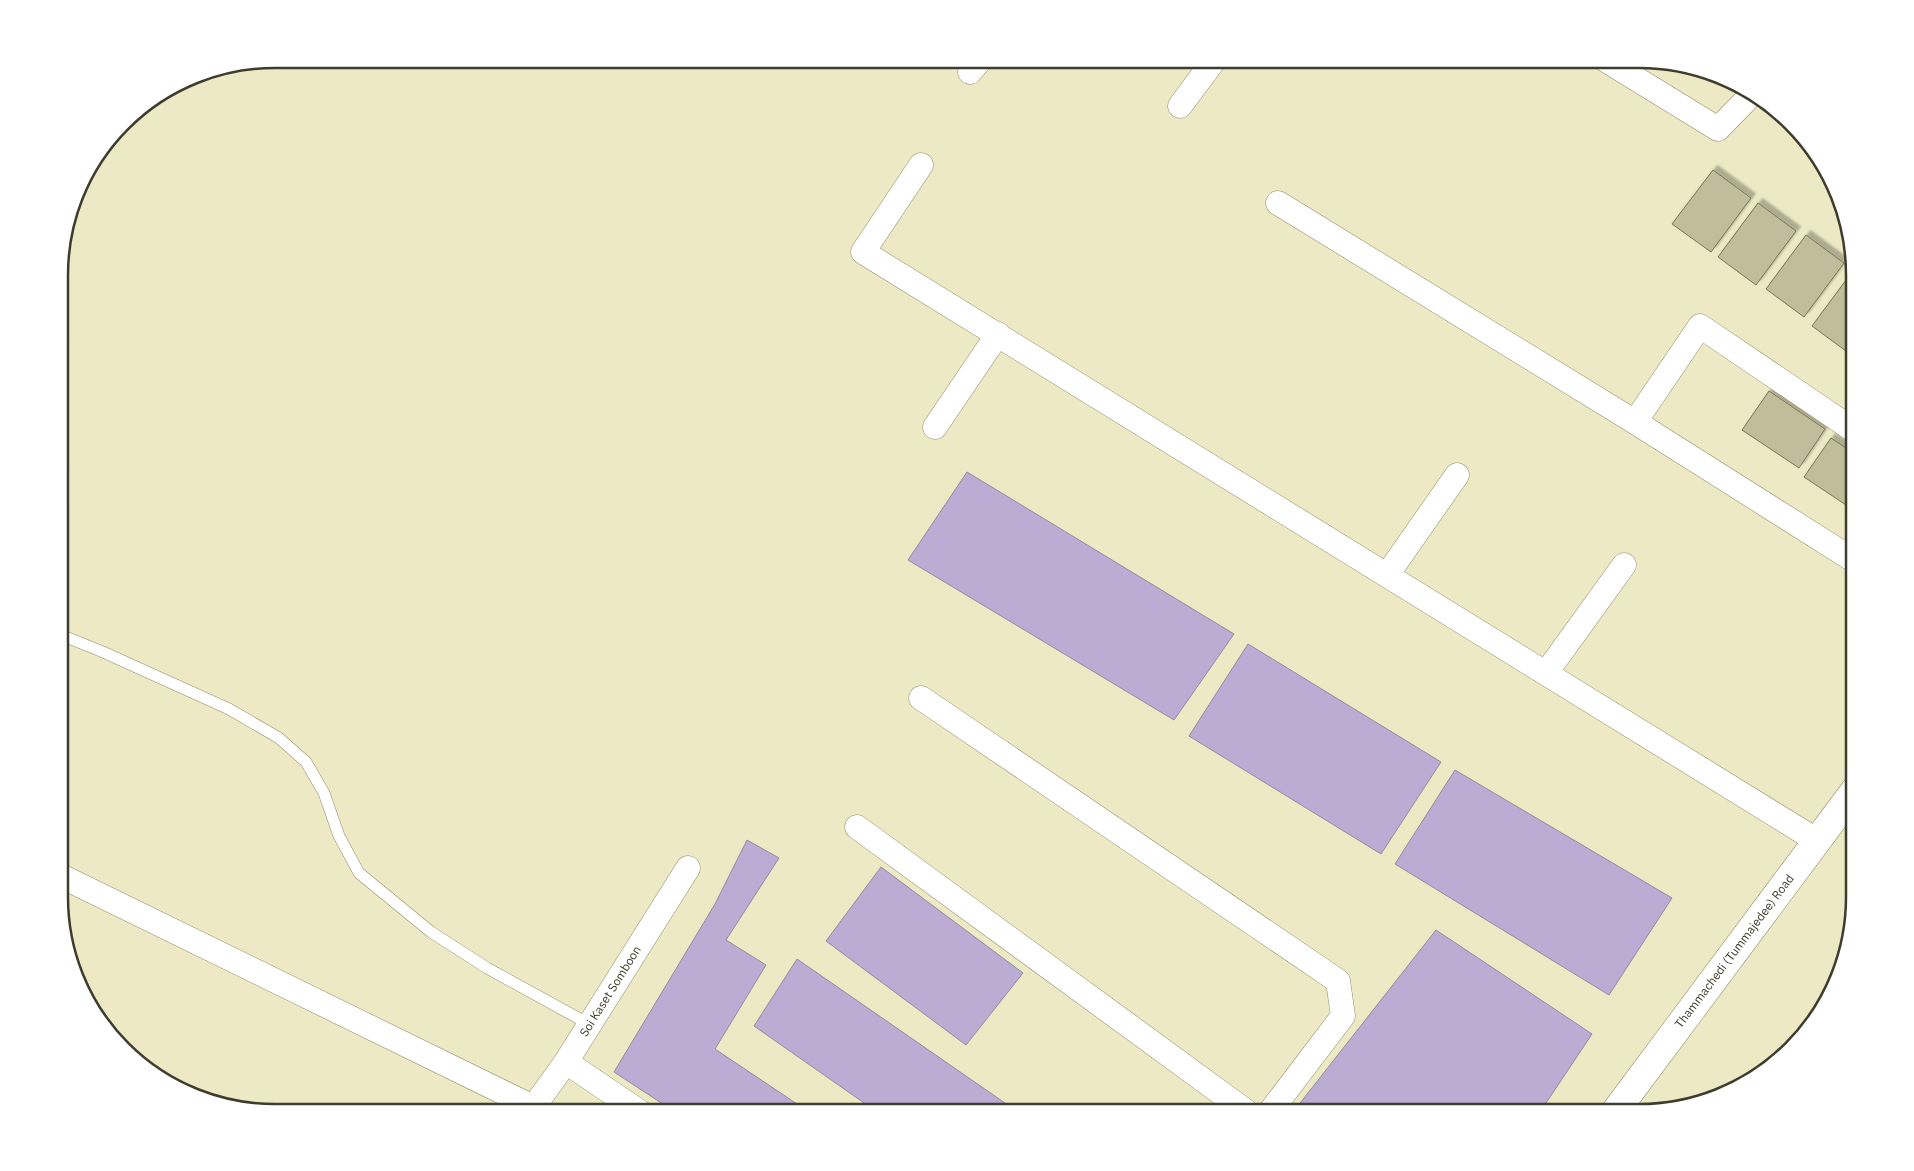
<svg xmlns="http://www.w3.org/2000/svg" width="1914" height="1171" viewBox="0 0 1914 1171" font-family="'IBM Plex Sans',sans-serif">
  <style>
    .water { fill: #bcabd2; stroke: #968aa1 }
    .building { fill: #c1bc99; stroke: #797554; filter: url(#shadow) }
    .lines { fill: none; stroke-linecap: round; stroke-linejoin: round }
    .lane-casing { stroke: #918d6b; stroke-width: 12 }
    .street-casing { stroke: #918d6b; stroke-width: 25 }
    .secondary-casing { stroke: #918d6b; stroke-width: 29 }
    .lane { stroke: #fff; stroke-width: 11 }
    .street { stroke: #fff; stroke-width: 24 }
    .secondary { stroke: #fff; stroke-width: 28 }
    .labels { text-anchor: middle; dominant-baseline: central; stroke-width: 4; stroke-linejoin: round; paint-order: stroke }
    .street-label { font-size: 12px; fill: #3e3c2e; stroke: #fff }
    .rim { fill: none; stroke: #3e3c2e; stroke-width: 2.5 }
  </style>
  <defs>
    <filter id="shadow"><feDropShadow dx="4.5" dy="-4.5" stdDeviation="1" flood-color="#0004"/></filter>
  </defs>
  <rect width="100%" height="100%" fill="#ede9c4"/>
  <path class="water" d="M967 472 1234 634 1174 720 908 560Z
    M1248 644 1441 762 1381 854 1189 736Z
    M1455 770 1672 898 1609 995 1395 864Z
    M747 840 779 858 726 940 766 965 715 1049 809 1112H675L614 1072 715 904Z
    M881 867 1023 973 966 1045 826 941Z
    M1436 930 1592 1034 1540 1112H1293Z
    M797 959 1018 1112H877L754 1026Z"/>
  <path class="building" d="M1713 170 1751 198 1711 252 1672 224Z
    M1758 203 1796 231 1756 285 1718 257Z
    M1806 235 1844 263 1804 317 1766 289Z
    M1852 272 1855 274V347L1850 354 1812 326Z
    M1769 391 1825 429 1799 468 1742 430Z
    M1831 438 1855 454V511L1804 477Z"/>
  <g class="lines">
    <defs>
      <path id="lane" d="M61 635 103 652 229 709 279 738 306 762 324 793 339 836 359 873 431 932 487 968 589 1024"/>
      <path id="street" d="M1604 59 1718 129 1753 93
        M970 72 981 59
        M1180 106 1215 59
        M921 165 863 252 1816 840
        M1278 203 1635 422 1855 561
        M1635 422 1700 326 1855 431
        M935 427 998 334
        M1387 575 1457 475
        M1546 673 1624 565
        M921 698 1338 981 1343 1016 1270 1112
        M857 827 1247 1112
        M61 876 533 1107
        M566 1062 640 1112
        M530 1112 566 1062 688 868"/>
      <path id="secondary" d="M1615 1112 1855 790"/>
    </defs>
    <use href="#lane" class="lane-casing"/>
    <use href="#street" class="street-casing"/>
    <use href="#secondary" class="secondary-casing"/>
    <use href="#lane" class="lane"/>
    <use href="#street" class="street"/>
    <use href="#secondary" class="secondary"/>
  </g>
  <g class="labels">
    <g class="street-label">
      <text transform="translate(1734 951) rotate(-53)">Thammachedi (Tummajedee) Road</text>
      <text transform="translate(610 991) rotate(-58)">Soi Kaset Somboon</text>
    </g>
  </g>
  <path d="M0 0H1914V1171H0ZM275 68H1639A207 207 0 0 1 1846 275V897A207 207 0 0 1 1639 1104H275A207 207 0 0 1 68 897V275A207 207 0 0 1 275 68Z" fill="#fff" fill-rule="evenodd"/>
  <path class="rim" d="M275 68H1639A207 207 0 0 1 1846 275V897A207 207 0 0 1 1639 1104H275A207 207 0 0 1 68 897V275A207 207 0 0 1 275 68Z"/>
</svg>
